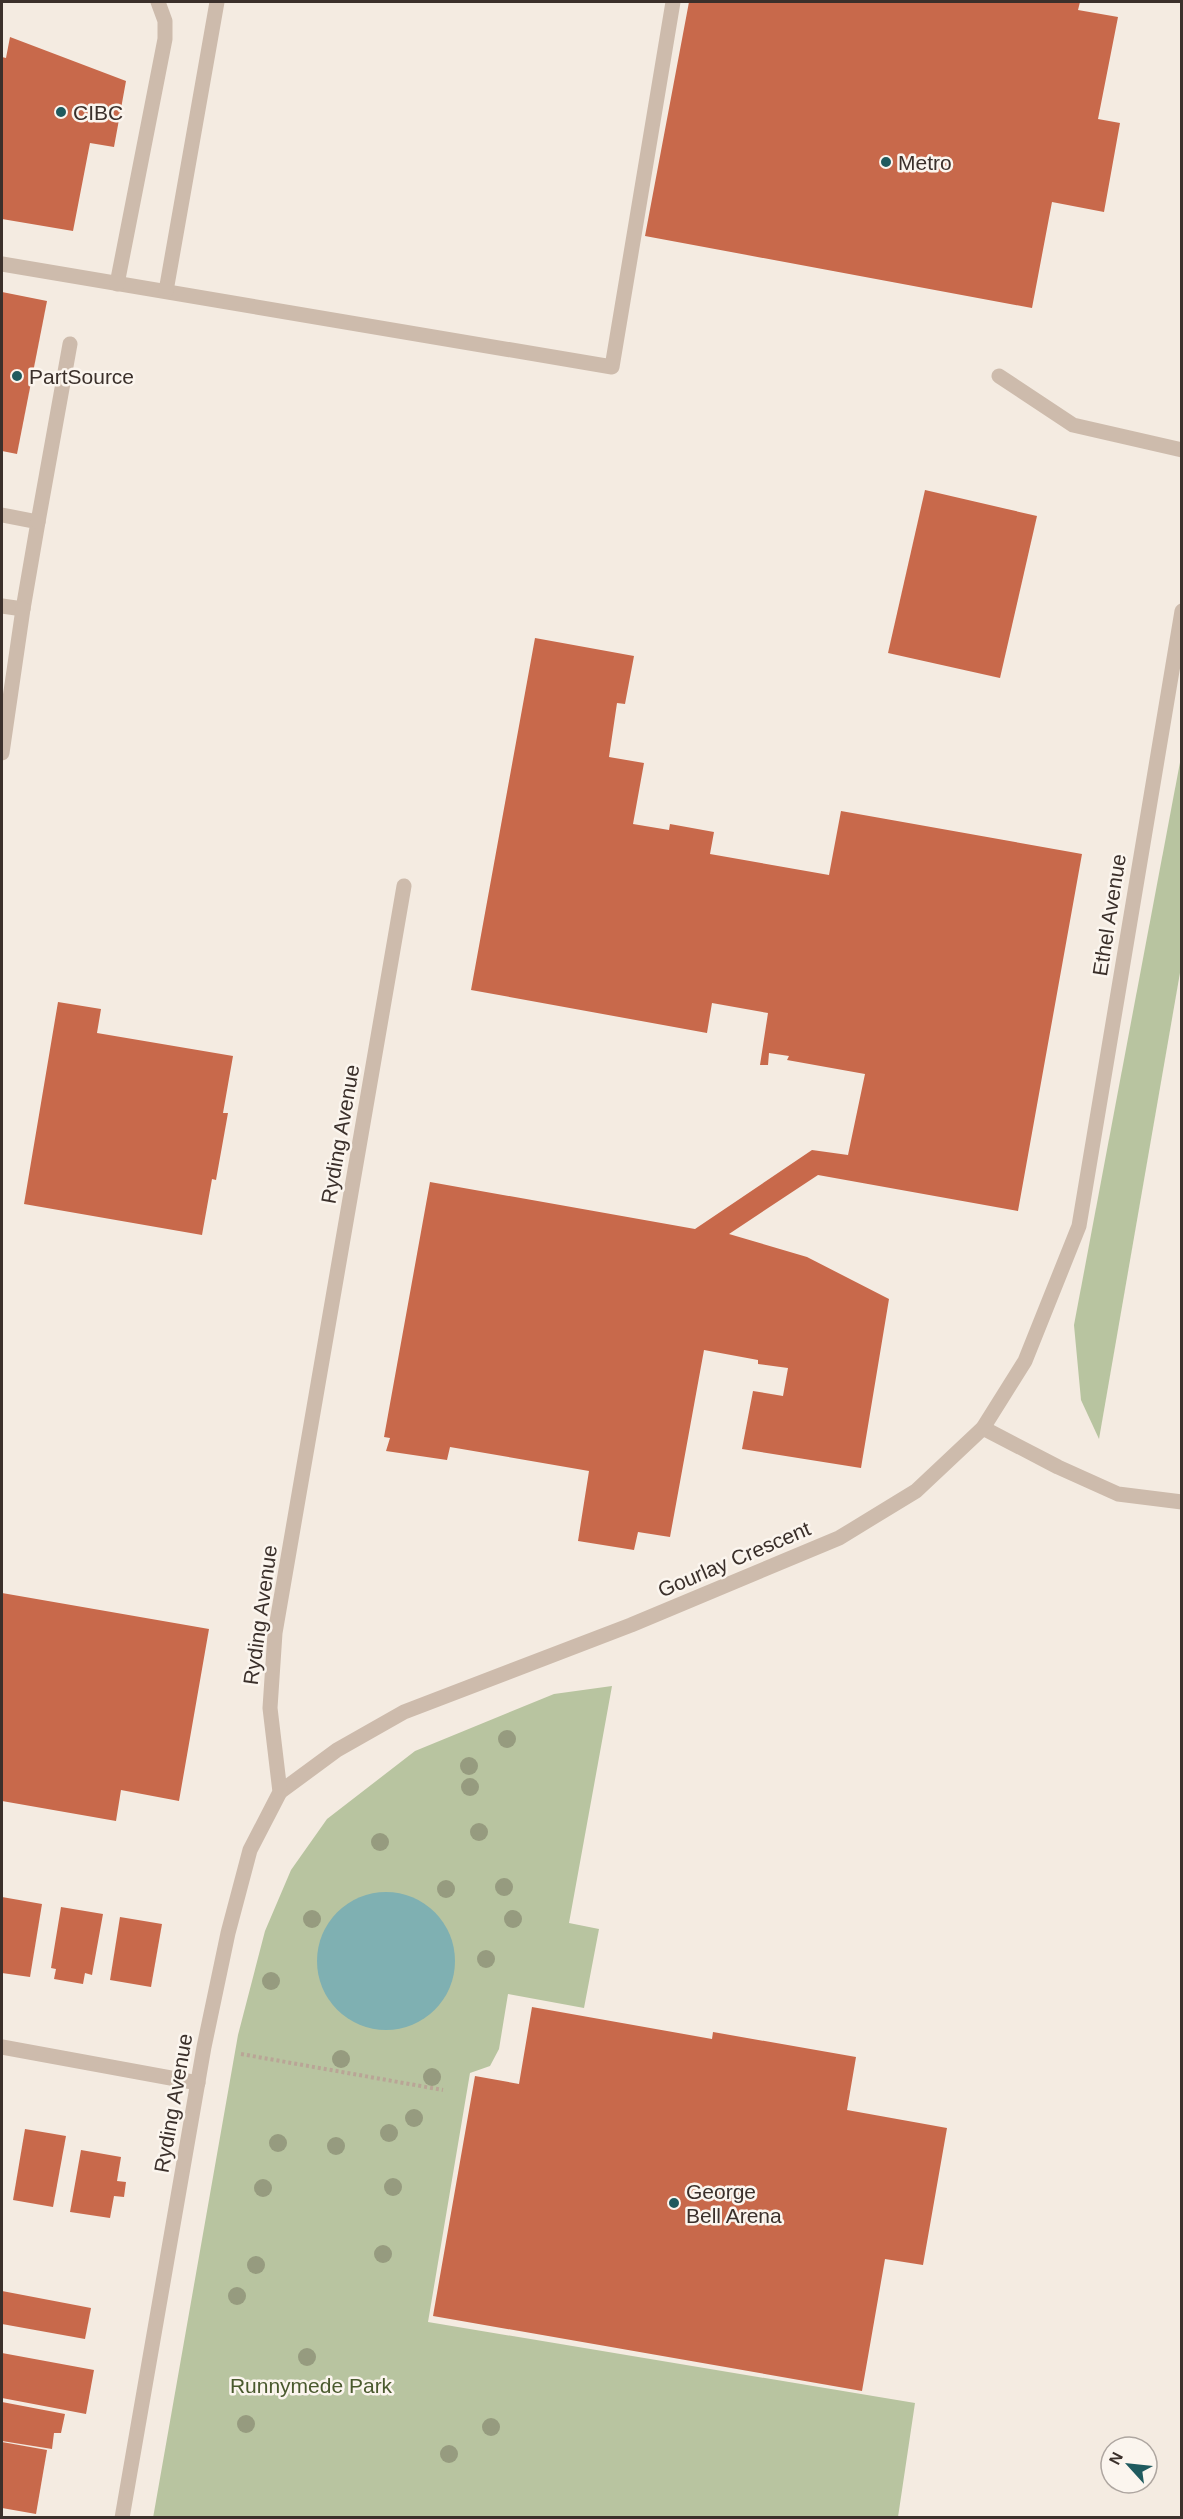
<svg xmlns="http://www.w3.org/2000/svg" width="1183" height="2519" font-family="Helvetica,sans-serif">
<rect width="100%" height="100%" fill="#f4ebe1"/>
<g fill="#b8c4a0">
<polygon points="1181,757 1181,967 1099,1439 1081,1400 1074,1325"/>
<polygon points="612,1686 569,1923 599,1929 584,2008 508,1994 499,2049 490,2066 470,2073 428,2322 915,2403 898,2517 153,2518 238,2035 265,1931 291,1870 327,1819 415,1751 554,1694"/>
</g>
<circle fill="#7fb0b2" cx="386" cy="1961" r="69"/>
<g fill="#c8694b">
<polygon points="689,2 1080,2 1078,10 1118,17 1098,119 1120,123 1104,212 1052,202 1032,308 645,236"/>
<polygon points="10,37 126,81 114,147 90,143 73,231 2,219 2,57 6,58"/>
<polygon points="2,292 47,301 17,454 2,451"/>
<polygon points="925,490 1037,516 1000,678 888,653"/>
<polygon points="535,638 634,656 625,704 617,703 609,757 644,763 633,824 669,830 670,824 714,832 710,854 829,875 841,811 1082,854 1018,1211 818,1175 729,1234 807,1257 889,1299 861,1468 742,1449 753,1391 783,1396 788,1368 758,1364 758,1360 704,1350 670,1537 638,1532 634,1550 578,1541 589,1471 450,1447 447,1460 386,1451 390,1438 384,1437 430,1182 695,1229 812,1150 848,1155 865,1074 787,1060 789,1056 769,1053 768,1065 760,1065 768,1013 712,1003 707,1033 471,990"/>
<polygon points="58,1002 101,1009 97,1033 233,1056 223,1113 228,1113 216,1180 212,1179 202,1235 24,1204"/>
<polygon points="2,1593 209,1629 179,1801 121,1790 116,1821 2,1801"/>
<polygon points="2,1897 42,1904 30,1977 2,1973"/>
<polygon points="61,1907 103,1914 92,1975 85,1973 83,1984 54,1979 56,1969 51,1968"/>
<polygon points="120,1917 162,1924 151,1987 110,1980"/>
<polygon points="532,2007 712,2039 713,2032 856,2057 847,2110 947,2128 923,2265 885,2259 862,2391 433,2316 475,2076 519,2084"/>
<polygon points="25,2129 66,2136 53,2207 13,2200"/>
<polygon points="81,2150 121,2157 117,2181 126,2182 124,2197 114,2196 110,2218 70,2212"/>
<polygon points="2,2291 91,2308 85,2339 2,2324"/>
<polygon points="2,2353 94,2370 86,2414 2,2398"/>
<polygon points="2,2402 65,2414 61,2433 54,2433 52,2449 2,2441"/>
<polygon points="2,2442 47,2450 36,2514 2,2508"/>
</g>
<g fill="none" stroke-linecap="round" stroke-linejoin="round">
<polyline stroke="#b9a596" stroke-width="4" stroke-dasharray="3 3" stroke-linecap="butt" points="241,2054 443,2090"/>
<g stroke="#cdbbac" stroke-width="15">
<polyline points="2,264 612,367 673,2"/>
<polyline points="117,284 165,39 165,21 158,2"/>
<polyline points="166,291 217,2"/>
<polyline points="999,376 1073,425 1182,450"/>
<polyline points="2,515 38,522 23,609 2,606"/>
<polyline points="38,522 70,344"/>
<polyline points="2,753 23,609"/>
<polyline points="983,1428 1058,1467 1118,1494 1182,1502"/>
</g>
<g stroke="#cdbbac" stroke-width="15">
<polyline points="280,1792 337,1750 404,1712 631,1625 839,1538 916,1491 983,1428 1025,1361 1079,1226 1182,611"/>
<polyline points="2,2047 198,2083"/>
<polyline points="122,2518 204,2047 228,1933 250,1850 280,1792 270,1708 275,1633 404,886"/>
</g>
</g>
<g fill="#969b7f">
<circle cx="507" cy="1739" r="9"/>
<circle cx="469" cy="1766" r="9"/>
<circle cx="470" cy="1787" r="9"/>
<circle cx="479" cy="1832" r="9"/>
<circle cx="380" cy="1842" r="9"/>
<circle cx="504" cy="1887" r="9"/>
<circle cx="446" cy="1889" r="9"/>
<circle cx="312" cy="1919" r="9"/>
<circle cx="513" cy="1919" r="9"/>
<circle cx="486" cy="1959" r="9"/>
<circle cx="271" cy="1981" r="9"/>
<circle cx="341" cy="2059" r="9"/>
<circle cx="432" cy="2077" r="9"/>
<circle cx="414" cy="2118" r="9"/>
<circle cx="389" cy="2133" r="9"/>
<circle cx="278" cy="2143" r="9"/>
<circle cx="336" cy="2146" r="9"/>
<circle cx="393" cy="2187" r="9"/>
<circle cx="263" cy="2188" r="9"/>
<circle cx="383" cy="2254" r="9"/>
<circle cx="256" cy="2265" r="9"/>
<circle cx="237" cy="2296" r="9"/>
<circle cx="307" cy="2357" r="9"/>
<circle cx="246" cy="2424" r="9"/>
<circle cx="491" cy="2427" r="9"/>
<circle cx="449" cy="2454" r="9"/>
</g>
<g fill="#1f5a5e" stroke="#fbf5ee" stroke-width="2">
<circle cx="61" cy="112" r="6"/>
<circle cx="886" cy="162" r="6"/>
<circle cx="17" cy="376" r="6"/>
<circle cx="674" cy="2203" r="6"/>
</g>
<g text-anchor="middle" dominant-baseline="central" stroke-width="5" stroke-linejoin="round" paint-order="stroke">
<g font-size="21" fill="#3b302b" stroke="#fbf5ee" text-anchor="start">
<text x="73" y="112">CIBC</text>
<text x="898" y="162">Metro</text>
<text x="29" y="376">PartSource</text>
<text x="686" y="2191">George<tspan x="686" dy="24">Bell Arena</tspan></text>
</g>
<g font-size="21" fill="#3b302b" stroke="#fbf5ee">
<text transform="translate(1109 915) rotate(-81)">Ethel Avenue</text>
<text transform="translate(340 1134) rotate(-80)">Ryding Avenue</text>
<text transform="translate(734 1559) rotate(-23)">Gourlay Crescent</text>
<text transform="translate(260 1615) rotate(-82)">Ryding Avenue</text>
<text transform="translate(173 2103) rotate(-80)">Ryding Avenue</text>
</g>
<g font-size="21" fill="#4a5a2e" stroke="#fbf5ee">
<text x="311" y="2385">Runnymede Park</text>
</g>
</g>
<rect width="1183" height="2519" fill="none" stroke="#3b302b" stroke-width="6"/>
<g transform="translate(1129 2465) rotate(297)"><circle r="28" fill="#fbf5ee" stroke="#aea6a0" stroke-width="1.5"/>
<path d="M0-4.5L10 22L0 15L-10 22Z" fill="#1f5a5e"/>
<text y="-9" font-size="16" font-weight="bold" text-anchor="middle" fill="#3b302b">N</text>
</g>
</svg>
